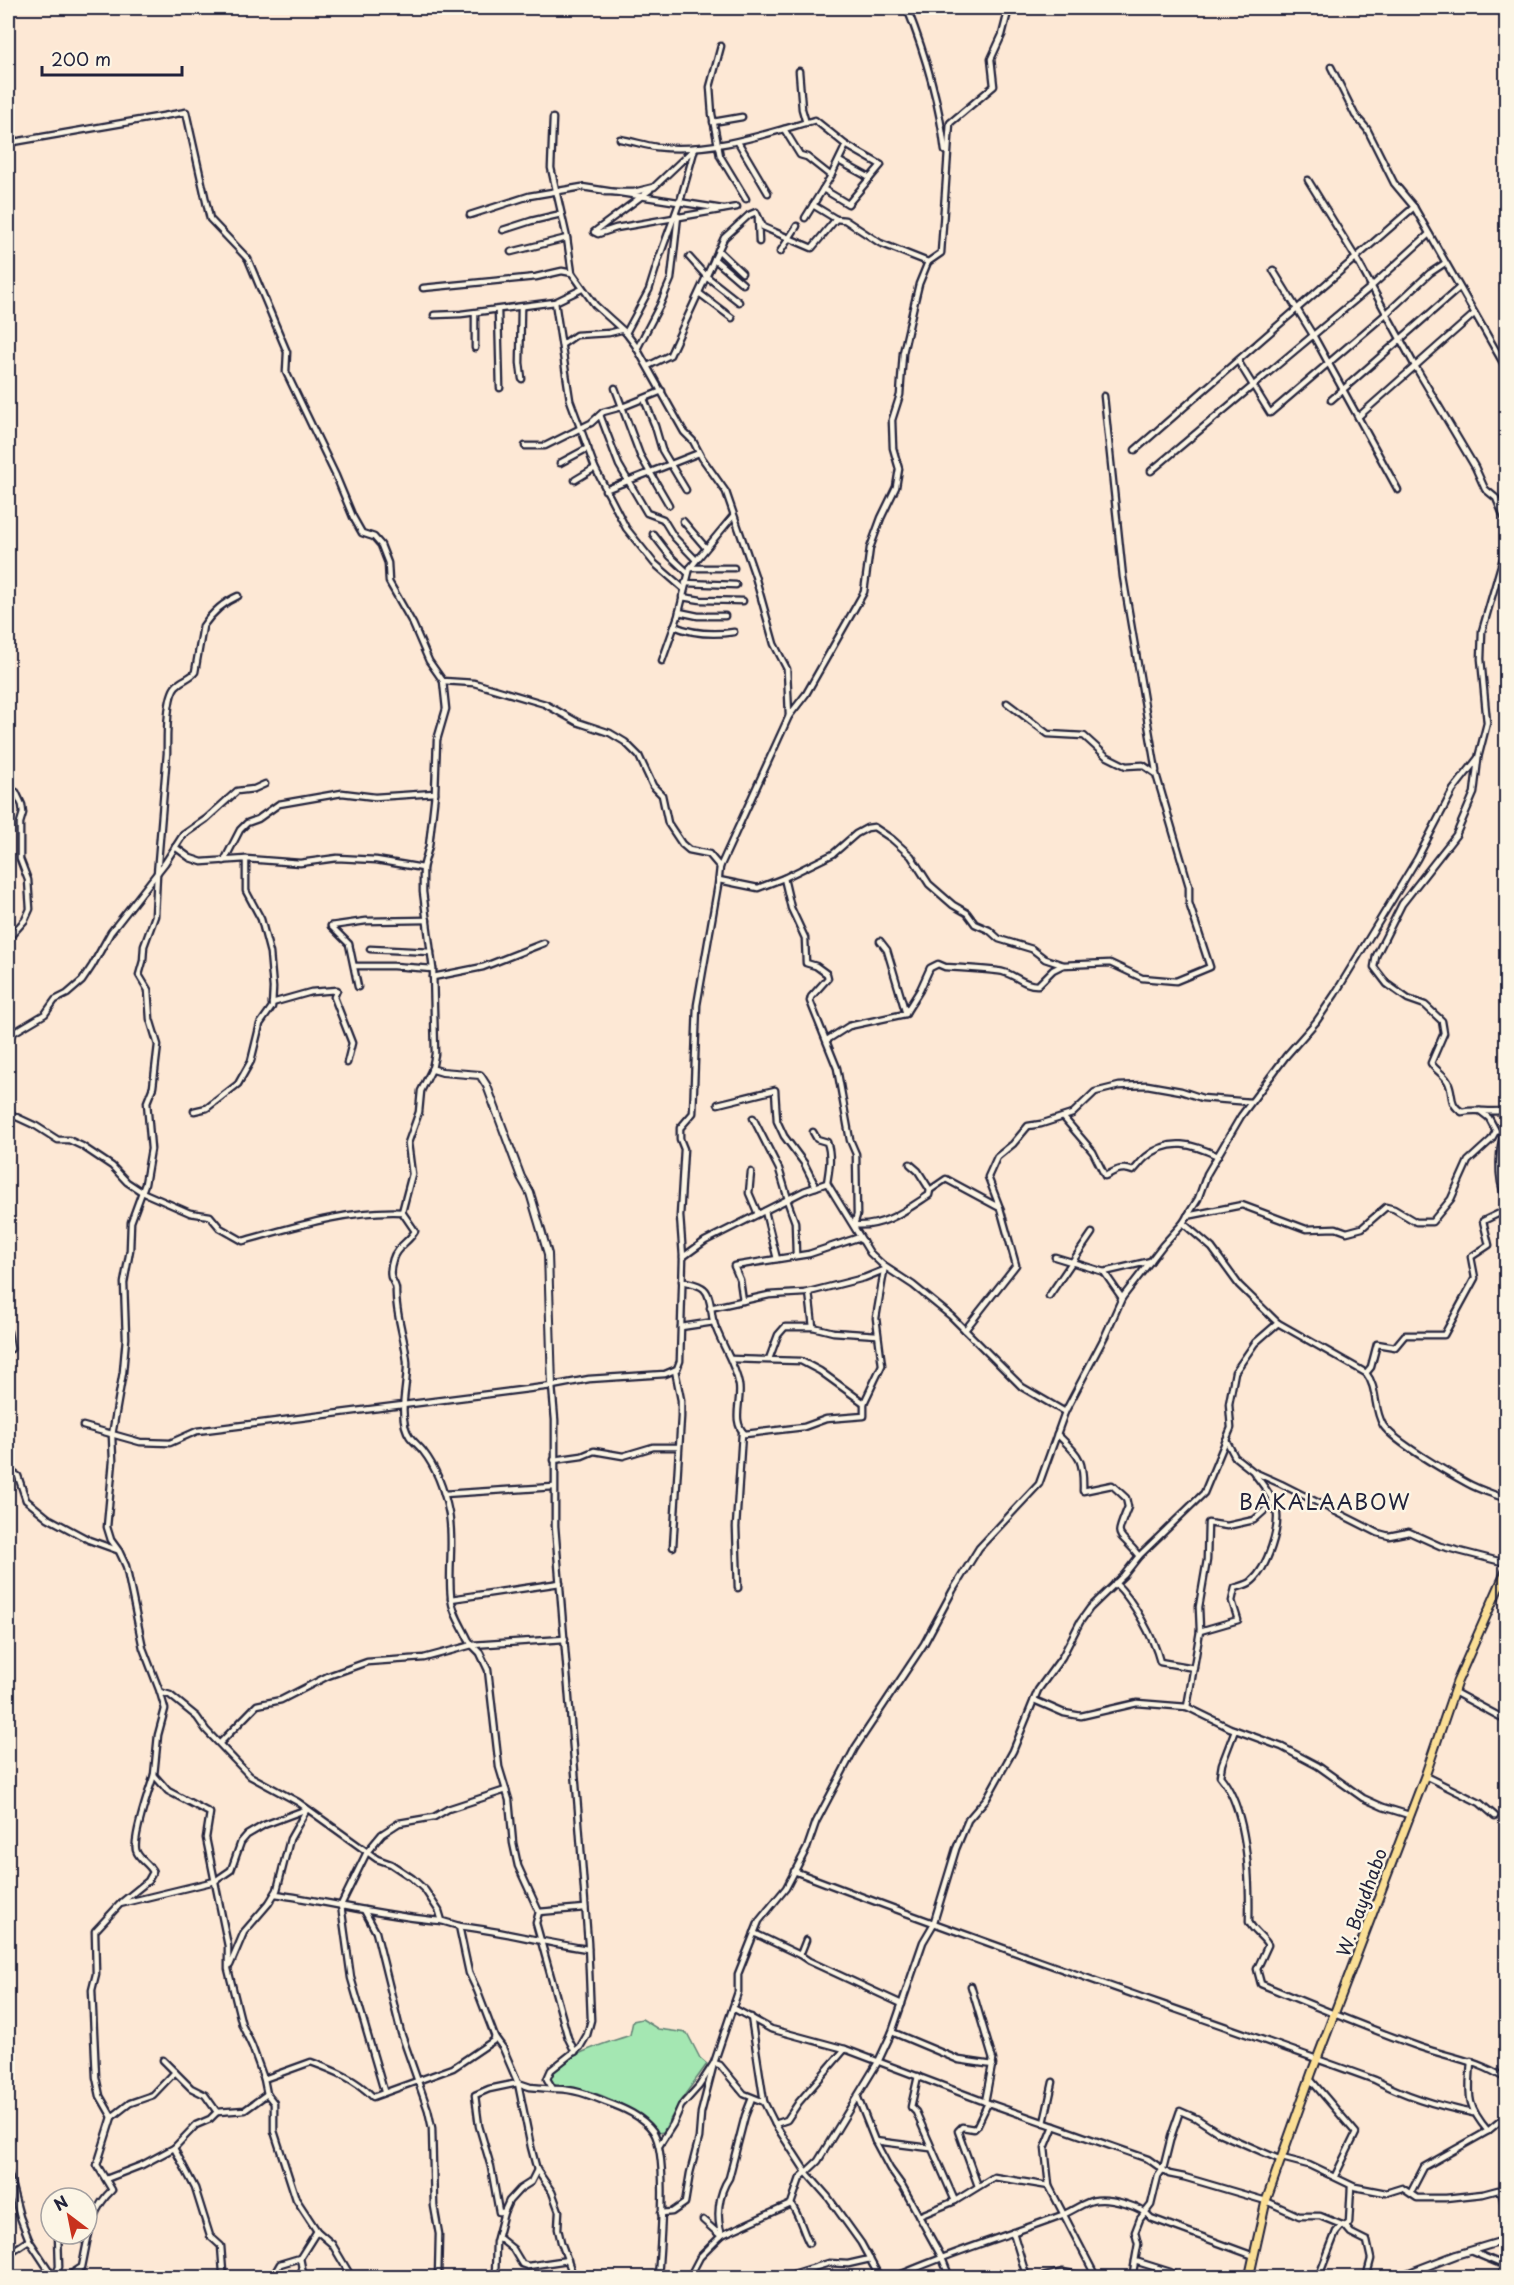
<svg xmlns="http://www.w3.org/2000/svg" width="1514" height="2285" font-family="'Playpen Sans',sans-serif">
<rect width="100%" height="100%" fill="#fde8d5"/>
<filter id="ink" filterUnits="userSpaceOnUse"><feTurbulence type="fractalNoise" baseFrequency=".0167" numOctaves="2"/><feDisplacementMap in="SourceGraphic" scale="12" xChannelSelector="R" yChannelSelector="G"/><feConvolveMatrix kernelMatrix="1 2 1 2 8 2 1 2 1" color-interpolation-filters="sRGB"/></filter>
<g filter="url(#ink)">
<path fill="#a4e7b2" stroke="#638476" stroke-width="1.5" d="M642 2019 658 2029 687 2033 700 2058 707 2064 681 2100 663 2132 658 2133C640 2114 609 2095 583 2090 572 2088 560 2090 551 2083 547 2058 612 2042 630 2035L633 2021Z"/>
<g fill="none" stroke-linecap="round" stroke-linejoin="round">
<defs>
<g id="street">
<path d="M907 8C926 56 939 100 945 151"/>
<polyline points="721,46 710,87 712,114 720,156 746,199"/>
<polyline points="1331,67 1355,115 1367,129 1394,183 1414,207 1506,368"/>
<polyline points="799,71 802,109 806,123"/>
<polyline points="553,118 551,168 567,238 572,273 595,305 626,333 635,345 684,432 693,441 702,458 726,492 755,576 774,644 787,669 789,716 720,867"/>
<polyline points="713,122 742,117"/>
<polyline points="784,129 800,155 807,157 831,176"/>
<path d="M620 139C632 141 644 145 656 147 711 153 763 135 815 120L846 145 881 165 848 204 823 189"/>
<polyline points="738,142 768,193"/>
<path d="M8 143 186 112 210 219 248 259 287 352 286 372 336 476 353 517 362 533 374 537 381 545 388 563 389 582 413 624 429 661 443 681 474 683 545 704 577 722 610 733 625 742 639 756 653 786 662 795 668 823 682 844 689 850 709 854 720 867 718 885 697 1005 693 1113 680 1128V1139L684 1149 680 1216 683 1257 680 1361 677 1369 665 1374 589 1379 552 1386 555 1420V1526L578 1809 588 1943 591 2020 587 2035 580 2047 551 2070 547 2079 553 2089C572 2088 589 2095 606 2102 623 2108 642 2116 653 2131 669 2155 660 2246 658 2278"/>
<polyline points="839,161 870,178"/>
<polyline points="1308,180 1356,258 1415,366 1475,467 1485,489 1496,498 1506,522"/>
<polyline points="650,190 594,232 598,234 616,228 737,207"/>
<polyline points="605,192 634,192 654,187 695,148 681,198 659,258 649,290 626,333"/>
<polyline points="813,205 836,219 845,220 880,243 928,262"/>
<polyline points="470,215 529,196 582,187 723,209"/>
<polyline points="758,218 759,242"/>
<polyline points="805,218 831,176 846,145"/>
<polyline points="503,230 531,221 561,214"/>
<polyline points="718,250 742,273"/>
<polyline points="511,252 567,238"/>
<polyline points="780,252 797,226"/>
<polyline points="689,257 706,276 739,302"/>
<polyline points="714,259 743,284"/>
<polyline points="1273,270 1313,335 1398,490"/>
<polyline points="423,288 536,277 562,271 572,273"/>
<polyline points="699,293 732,318"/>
<polyline points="555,302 570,400 595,468 626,528 654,563 684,589"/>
<polyline points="521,308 520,363 522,379"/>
<polyline points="498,310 500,388"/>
<polyline points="475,313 475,348"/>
<polyline points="434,315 461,314 555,302 582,289"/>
<polyline points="563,344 576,335 609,333 621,330"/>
<polyline points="637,349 660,305 671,279 678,216"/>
<polyline points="1238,361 1270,413 1387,313 1430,273 1445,263"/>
<polyline points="648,366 670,355 724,238 749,215 756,212 763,227 812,248 836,219"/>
<polyline points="615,388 640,455 669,505"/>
<polyline points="1104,396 1123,577 1156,771"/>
<polyline points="644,399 655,426 662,450 686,490"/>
<polyline points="1331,400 1459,288"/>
<polyline points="600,415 619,465 647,513 663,519 674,537 696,560"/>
<polyline points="1358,417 1474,314"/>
<polyline points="525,446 545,446 591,423 603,412 625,406 662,391"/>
<polyline points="1135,450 1414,207"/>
<polyline points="560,463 588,448"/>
<polyline points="1151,471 1372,286 1429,234"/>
<polyline points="575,480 595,468"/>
<polyline points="605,490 699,453"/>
<polyline points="683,521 706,548"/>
<polyline points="653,534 670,556 688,573"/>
<polyline points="690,568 734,568"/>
<polyline points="685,583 736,585"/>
<path d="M238 596C224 602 212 613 203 626L195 672C190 679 182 679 176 686 166 697 167 737 167 753L157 874 155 916 144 946 143 961 139 975 148 990 150 1019 158 1045 153 1087 147 1102 151 1149 145 1184 131 1222 130 1250 124 1283 126 1338 123 1372 112 1435 113 1461 107 1527 111 1540 119 1551 126 1566 143 1648 160 1692 170 1695 197 1717 206 1730 250 1776 298 1802 377 1859 391 1864 412 1878 425 1890 439 1911 442 1921 459 1926 469 1973 477 1990 495 2037 503 2048 518 2083 531 2147 537 2170 552 2192 559 2211 558 2229 561 2242 574 2278"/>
<polyline points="682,597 701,600 743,601"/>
<polyline points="679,612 698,616 725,616"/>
<path d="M674 626C693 634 714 635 734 632"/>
<polyline points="662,661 678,616 690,568 733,516"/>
<path d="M443 681 446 709 437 740 435 793 429 846 423 868V892L433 969 435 1054 432 1069 421 1091 419 1112 408 1143 412 1174 402 1212 415 1231C409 1242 396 1247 393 1259 391 1265 390 1272 391 1277 393 1282 396 1285 396 1290 395 1314 405 1337 407 1362 408 1382 400 1405 405 1426 409 1440 415 1441 423 1451 437 1469 445 1493 449 1514 454 1542 448 1569 451 1597 452 1612 462 1626 468 1639L472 1645 565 1639"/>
<polyline points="789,716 806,694 864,592 870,548 881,518 896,487 899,469 893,448 892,420 900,395 903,353 913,309 919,284 928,262 941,253 950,123 994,86 991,59 1002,35 1009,8"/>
<path d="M1478 759 1474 793 1456 835 1402 904 1376 956 1374 967 1387 984 1408 999 1425 1005 1442 1021 1444 1033 1431 1063C1436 1071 1444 1074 1448 1082 1454 1094 1448 1104 1462 1112 1477 1108 1491 1114 1506 1110"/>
<polyline points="175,847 190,858 202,862 246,859 300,863 337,858 376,860 423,868"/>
<polyline points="224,861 240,830 247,823 258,819 279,804 342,793 375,797 435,793"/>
<polyline points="784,878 833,854 856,834 867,828 874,827 892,839 911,856 929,884 953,905 967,913 975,924 989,930 999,939 1032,949 1045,959 1063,965"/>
<path d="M719 880 758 888 784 878 791 908 805 938 806 963 816 966 827 974 828 978 811 997 810 1001 837 1068 850 1140 856 1154 857 1215 854 1225C883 1228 906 1210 929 1195L930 1190 918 1171 910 1164"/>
<polyline points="331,926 366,921 427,920"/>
<polyline points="331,926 349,944 358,987"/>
<polyline points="8,939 25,920 30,909 28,880 20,859 20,823 23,813 22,805 16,792"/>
<polyline points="880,941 887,950 906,1014"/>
<polyline points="370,949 431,952"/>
<polyline points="355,966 393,966 433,969"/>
<polyline points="433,977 483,967 544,943"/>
<polyline points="272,1003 311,992 337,990 334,997 352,1043 347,1063"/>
<polyline points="8,1036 45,1014 55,1000 67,994 82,981 92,966 111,932 165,863 183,835 206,819 237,791 254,789 265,784"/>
<path d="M827 1040 849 1026 905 1014 920 990 930 968 938 964 945 967C963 968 981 969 998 971 1013 972 1023 986 1038 985L1053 970 1063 965 1110 963 1142 978 1176 981 1210 967 1189 903V886L1156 774 1143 765 1126 766 1106 756 1084 736 1048 734 1007 703"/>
<polyline points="718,1104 775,1090 777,1121 784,1136 804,1163 816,1187"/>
<polyline points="194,1111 207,1108 238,1084 251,1061 260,1024 272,1007 273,988 270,953 261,919 246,891 246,859"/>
<path d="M8 1113 36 1126 58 1140H69L82 1146 112 1166 127 1182 142 1192 190 1213 210 1216 220 1228 243 1241C297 1226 346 1210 402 1212"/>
<polyline points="753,1118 779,1169 788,1199"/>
<path d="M1064 1118 1093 1152 1105 1176C1115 1171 1121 1166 1133 1171 1138 1166 1141 1161 1146 1157 1170 1137 1193 1144 1218 1156"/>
<path d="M1506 1126C1499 1145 1496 1180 1506 1197"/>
<path d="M813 1132 817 1139 827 1142C832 1156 829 1170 827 1183"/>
<polyline points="751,1172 749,1193 758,1214"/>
<polyline points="930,1190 946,1179 1000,1208 1016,1265 965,1330"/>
<polyline points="787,1200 795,1222 796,1255"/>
<polyline points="1000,1208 988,1177 997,1157 1013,1144 1028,1126 1041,1124 1072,1114 1095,1092 1119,1086 1147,1085 1181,1091 1202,1098 1251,1102"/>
<polyline points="765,1211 777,1259"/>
<polyline points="1187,1216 1242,1205 1306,1229 1336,1228 1347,1232 1362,1228 1386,1207 1394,1209 1416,1222 1432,1222 1451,1199 1468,1161 1491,1140 1496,1131 1489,1118 1480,1111"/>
<polyline points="683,1257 705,1241 804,1191 827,1183 870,1253 884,1266 913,1285 951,1316 1022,1387 1065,1412"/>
<polyline points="1055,1257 1104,1272 1122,1298"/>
<polyline points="1104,1272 1151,1261"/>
<path d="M682 1281C689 1283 699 1284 704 1289 711 1295 711 1312 713 1320 720 1343 735 1362 739 1385 742 1400 731 1422 745 1434L804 1427 826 1419 864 1416V1403L882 1365 876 1318 884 1271"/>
<polyline points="1049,1296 1092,1233"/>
<polyline points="743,1301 740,1280 734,1266 809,1254 857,1238 863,1241"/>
<polyline points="710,1308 769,1295 805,1293 864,1278 884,1270"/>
<path d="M1278 1323 1366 1373C1378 1388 1373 1408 1383 1425 1393 1441 1449 1473 1467 1483 1479 1490 1494 1494 1506 1499"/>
<polyline points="681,1327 714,1322"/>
<polyline points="813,1327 833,1332 877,1335"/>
<polyline points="8,1332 11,1349"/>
<polyline points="731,1359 801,1361 820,1371 864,1403"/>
<polyline points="769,1359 778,1335 785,1327 813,1327 809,1292"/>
<polyline points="1366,1373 1371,1367 1377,1344 1395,1347 1405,1335 1444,1335 1475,1278 1471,1257 1489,1245 1483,1221 1506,1210"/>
<polyline points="83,1426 140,1442 170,1443 197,1431 552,1386"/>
<path d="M1057 1434C1079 1456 1084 1458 1083 1491L1112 1485 1126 1498 1128 1507C1114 1542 1117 1528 1139 1556"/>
<polyline points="1226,1440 1235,1457 1254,1472 1281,1484 1378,1533 1389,1536 1409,1532 1440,1546 1506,1563"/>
<polyline points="554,1460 582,1456 594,1451 623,1456 653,1447 678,1447"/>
<polyline points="8,1470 18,1476 26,1500 48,1518 89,1540 117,1550"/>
<polyline points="444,1494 554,1487"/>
<polyline points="673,1547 681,1417 681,1400 675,1370"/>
<path d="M1115 1583C1133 1600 1154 1638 1160 1662L1194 1668"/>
<polyline points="738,1588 736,1527 742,1433"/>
<polyline points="451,1599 560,1583"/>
<path d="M1200 1631 1238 1620 1232 1601 1235 1588C1240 1586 1248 1585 1252 1581 1267 1568 1281 1527 1276 1508 1272 1495 1262 1484 1254 1473"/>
<polyline points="160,1692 165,1709 158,1735 154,1775 168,1791 210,1813 206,1838 228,1946 228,1969 242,2025 252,2046 264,2079"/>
<polyline points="1454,1692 1506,1720"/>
<polyline points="1034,1700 1064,1713 1081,1716 1137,1703 1187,1707 1230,1728 1282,1747 1318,1766 1363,1798 1383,1807 1409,1815"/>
<polyline points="1187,1707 1200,1631 1199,1607 1207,1560 1208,1523 1227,1526 1254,1520 1273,1503"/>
<path d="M1235 1730 1222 1764 1220 1776C1248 1810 1250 1880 1249 1922 1254 1932 1263 1936 1268 1945L1257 1969 1261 1984C1314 2006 1367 2028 1420 2047 1452 2058 1477 2060 1506 2079"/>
<polyline points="220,1743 257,1705 281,1700 328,1676 367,1662 424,1658 472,1645 480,1653 488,1670 499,1767 509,1800 513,1843 518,1866 539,1912 585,1908"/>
<polyline points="1425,1776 1480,1803 1495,1816"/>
<path d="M794 1871C986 1945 1182 2010 1375 2080 1407 2097 1438 2106 1473 2113"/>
<path d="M275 1894C331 1902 386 1917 442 1921"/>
<path d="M122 1902 148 1881 153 1872C149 1863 139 1860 136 1850 133 1836 149 1790 154 1775"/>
<polyline points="364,1910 376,1932 401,2033 428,2110 432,2128 434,2206 439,2234 438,2278"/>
<polyline points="539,1912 536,1923 568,2038 575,2052"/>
<path d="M459 1926C503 1931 544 1943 588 1949"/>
<polyline points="754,1933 800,1955"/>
<polyline points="806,1940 800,1955 809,1961 902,2004"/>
<polyline points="230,1965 244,1932 269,1903 277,1890 290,1839 307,1809"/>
<polyline points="971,1986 993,2060 985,2102"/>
<polyline points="733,2008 771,2029 845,2049"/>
<polyline points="751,2017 764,2102"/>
<polyline points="892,2032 959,2060 993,2065"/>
<polyline points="163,2060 191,2088 205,2095 217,2112 210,2119 196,2125 174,2148"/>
<path d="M1471 2061C1469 2095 1465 2104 1488 2131"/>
<polyline points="918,2076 911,2107 916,2112 955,2201"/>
<polyline points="1310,2079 1356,2133 1335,2176"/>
<polyline points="384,2091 351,1978 341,1905 367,1852 382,1834 399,1823 434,1817 448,1809 506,1790"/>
<path d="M267 2094 264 2079 311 2062C333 2070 356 2079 373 2097L453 2068 493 2041 495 2037"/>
<polyline points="858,2098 875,2141 890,2169 903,2187 942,2258 950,2278"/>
<polyline points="217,2112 245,2110 267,2094 274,2103 274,2131 296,2199 317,2231 332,2244 352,2278"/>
<polyline points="112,2117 100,2096 96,2077 92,1990 96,1974 95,1931 120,1904 215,1881 231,1870 241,1842 247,1835 264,1825 307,1809"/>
<polyline points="1044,2123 1053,2082"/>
<polyline points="775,2124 787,2120 799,2102 845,2049 988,2103 1148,2159 1169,2174 1184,2177 1266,2201 1299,2216 1320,2216 1342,2225"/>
<polyline points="875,2141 930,2148"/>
<polyline points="659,2146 673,2124 681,2106 699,2086 714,2063 738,1992 738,1974 759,1921 786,1888 807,1848 816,1822 855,1748 924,1644 953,1590 979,1548 1039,1484 1065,1412 1105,1336 1122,1298 1163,1245 1183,1223 1198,1199 1207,1174 1241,1116 1286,1056 1316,1022 1335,994 1417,859 1453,790 1478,758 1487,723 1481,659 1482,631 1506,548"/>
<polyline points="1282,2158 1309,2165 1355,2187 1386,2193 1402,2188 1417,2198 1446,2198 1483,2194 1498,2190 1502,2193 1506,2192"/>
<polyline points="8,2172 20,2217 29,2240 54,2278"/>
<polyline points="106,2179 142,2165 174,2148 195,2188 210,2236 221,2246 223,2272 226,2278"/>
<polyline points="978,2186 958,2131 962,2127 974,2129 977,2126 988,2103"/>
<polyline points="1049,2186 1045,2148 1054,2126"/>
<polyline points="1411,2192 1424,2167 1488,2131 1506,2116"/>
<polyline points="1502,2193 1506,2219"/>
<path d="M791 2204C800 2216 802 2230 809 2243"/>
<polyline points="504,2212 499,2212 491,2167 479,2126 475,2095 489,2089 518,2083 530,2087 552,2089"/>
<polyline points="661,2213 672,2212 685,2203 690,2173 699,2138 701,2113 714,2063 720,2065 744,2094 764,2102 775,2124 806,2172 828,2197 861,2243 880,2278"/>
<polyline points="919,2216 955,2201 994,2177 1049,2186 1095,2275"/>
<polyline points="703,2220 721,2236"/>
<polyline points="1345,2226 1351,2233 1367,2241 1371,2259 1366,2278"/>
<polyline points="1013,2232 1027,2278"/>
<path d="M722 2235C716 2218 718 2194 729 2178L745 2116 752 2098"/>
<polyline points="498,2237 513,2249 522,2264 528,2266 568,2260"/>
<polyline points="1470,2251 1506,2266"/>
<polyline points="8,2254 29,2240"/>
<polyline points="300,2258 304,2278"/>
<polyline points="1135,2261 1170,2272 1178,2278"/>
<polyline points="54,2278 59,2267 58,2234"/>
<path d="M65 2278 82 2267C88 2239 90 2210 112 2190L97 2165 112 2117 130 2103 153 2095 175 2072"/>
<polyline points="272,2278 280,2264 300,2258 317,2231"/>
<polyline points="495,2278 496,2242 504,2212 509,2201 520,2189 531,2182 537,2170"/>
<polyline points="689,2278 700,2257 722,2235 791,2204 800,2178 818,2161 878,2062 892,2032 923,1942 933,1925 956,1849 968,1820 987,1798 1013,1751 1038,1690 1062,1657 1080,1622 1090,1608 1124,1575 1139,1556 1204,1493 1231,1428 1229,1404 1235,1372 1255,1343 1278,1323 1239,1285 1212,1248 1183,1223"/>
<polyline points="770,2278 790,2275 829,2263 848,2264 870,2259"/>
<path d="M893 2278C948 2253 1006 2236 1062 2215 1073 2211 1085 2201 1096 2200 1111 2198 1141 2206 1151 2218L1254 2256"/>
<polyline points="1038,2278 1063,2272 1082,2276 1099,2275 1125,2278"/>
<polyline points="1132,2278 1138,2244 1135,2232 1140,2219 1151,2205 1158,2176 1163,2169 1171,2137 1180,2111 1196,2118 1219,2133 1281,2160"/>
<polyline points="1318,2278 1336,2232 1342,2225 1345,2226 1349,2223 1351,2186"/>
<polyline points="1499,2278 1506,2266"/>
</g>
<g id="secondary">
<polyline points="432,1069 442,1072 480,1075 487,1086 521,1177 530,1193 548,1254 552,1386"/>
<polyline points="1396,2278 1456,2255 1506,2240"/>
</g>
<polyline id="primary" points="1249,2278 1266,2201 1312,2072 1425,1776 1457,1682 1506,1571"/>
</defs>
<use href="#street" stroke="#22223b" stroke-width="9"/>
<use href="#secondary" stroke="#22223b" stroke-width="10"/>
<use href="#primary" stroke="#22223b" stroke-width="11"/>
<use href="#street" stroke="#fcf5e5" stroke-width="4.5"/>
<use href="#secondary" stroke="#fcf5e5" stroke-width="6"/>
<use href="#primary" stroke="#fbdf96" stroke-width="7"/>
</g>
</g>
<g text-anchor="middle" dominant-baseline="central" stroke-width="5" stroke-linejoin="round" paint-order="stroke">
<g font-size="18" fill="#22223b" stroke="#fcf5e5">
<text transform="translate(1361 1902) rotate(-70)">W. Baydhabo</text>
</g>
<g font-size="21" letter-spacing="1.5" fill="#22223b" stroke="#fcf5e5">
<text x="1325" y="1501">BAKALAABOW</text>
</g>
</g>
<rect width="1514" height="2285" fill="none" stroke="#fcf5e5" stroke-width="30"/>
<rect x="15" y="15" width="1484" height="2255" fill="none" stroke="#22223b" stroke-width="2" filter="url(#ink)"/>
<g transform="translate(69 2216) rotate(328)"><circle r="28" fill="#fcf5e5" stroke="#a5a1a1" stroke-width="1.5"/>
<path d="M0-4.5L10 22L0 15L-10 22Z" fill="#c8321e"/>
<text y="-9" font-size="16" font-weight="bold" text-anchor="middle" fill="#22223b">N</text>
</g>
<path d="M42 66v9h140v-9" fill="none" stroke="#22223b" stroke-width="3"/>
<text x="51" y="66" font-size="18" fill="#22223b" stroke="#fcf5e5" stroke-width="4.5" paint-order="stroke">200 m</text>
</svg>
